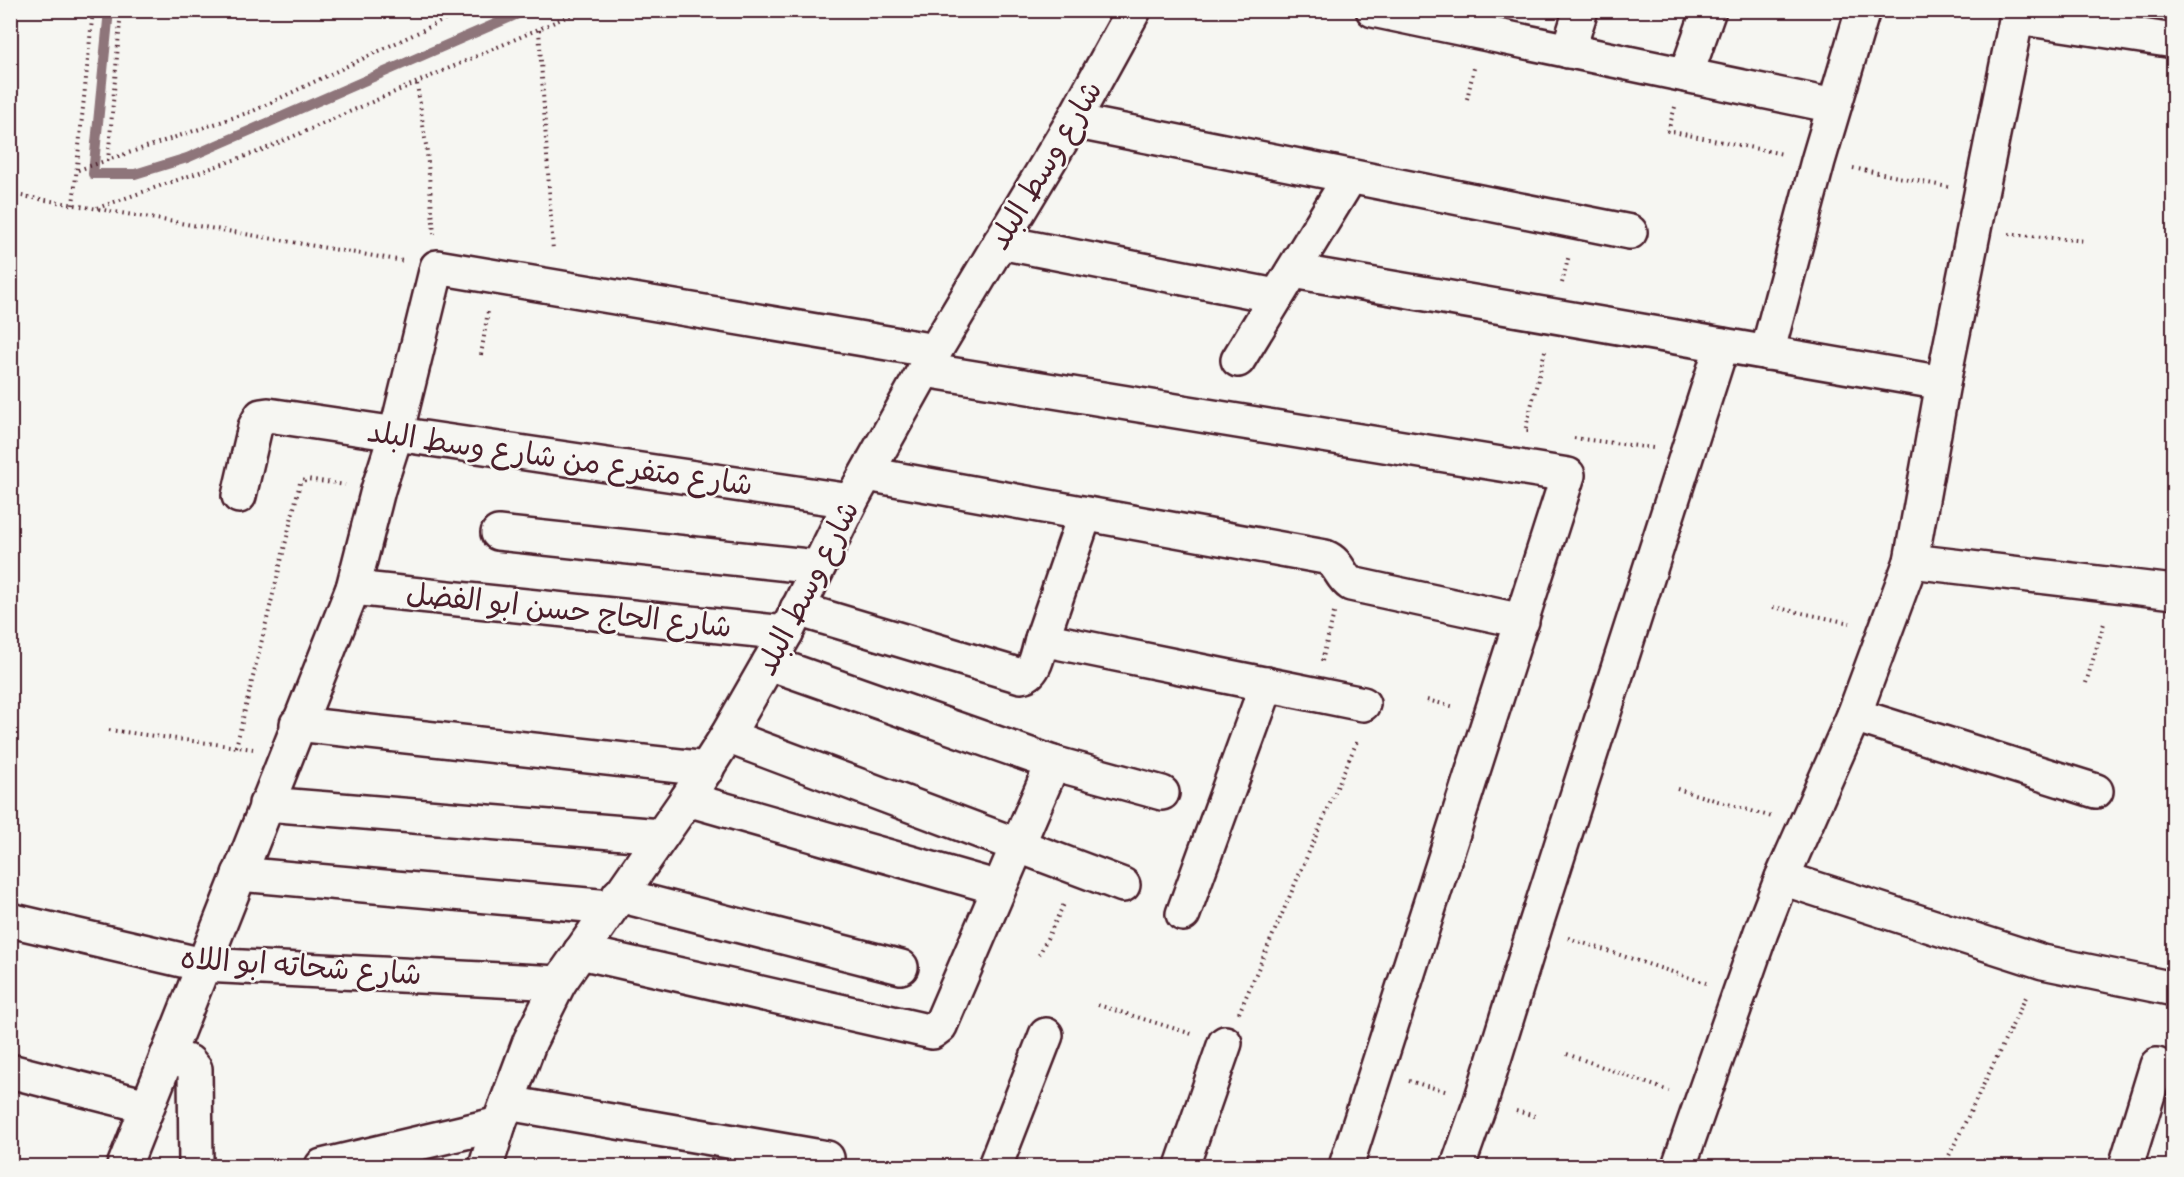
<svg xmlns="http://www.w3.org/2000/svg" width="2184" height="1177" font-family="Caveat,'Playpen Sans Arabic',sans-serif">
<rect width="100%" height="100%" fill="#f6f6f2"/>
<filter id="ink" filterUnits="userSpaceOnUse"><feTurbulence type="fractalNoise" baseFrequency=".0167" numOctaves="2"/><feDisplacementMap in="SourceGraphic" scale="12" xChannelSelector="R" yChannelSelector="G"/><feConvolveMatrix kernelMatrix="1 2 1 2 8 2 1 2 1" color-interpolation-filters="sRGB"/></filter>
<g filter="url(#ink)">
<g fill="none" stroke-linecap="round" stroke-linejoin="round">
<polyline stroke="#8e747a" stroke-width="10" points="109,10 93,174 135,174 187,158 527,10"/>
<defs>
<g id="minor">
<polyline points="1373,10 1834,106"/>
<polyline points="2017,17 2174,41"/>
<polyline points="1568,51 1581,10"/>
<polyline points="1686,75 1709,10"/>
<polyline points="1073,121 1630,232"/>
<polyline points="1000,242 1276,296"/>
<polyline points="1293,271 1943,383"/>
<polyline points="1767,353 1818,161 1863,10"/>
<polyline points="1238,360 1350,177"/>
<polyline points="925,370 1568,475 1346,1166"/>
<path d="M867 474 1325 557C1340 563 1339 576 1351 584L1522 621"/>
<polyline points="239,496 255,427 261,416 268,415 851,501"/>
<polyline points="498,533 817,567"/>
<polyline points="1911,561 2174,592"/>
<polyline points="353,588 786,633"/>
<path d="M797 609 1021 676C1036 674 1038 652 1042 639L1363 704"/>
<polyline points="1042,639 1085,514"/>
<polyline points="769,663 1053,763 1162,793"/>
<polyline points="1854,715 2096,791"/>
<polyline points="297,724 707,769"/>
<polyline points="727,736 1123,885"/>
<polyline points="687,799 999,888"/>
<polyline points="266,804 661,836"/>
<polyline points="239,874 610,907"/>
<polyline points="1782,878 2043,962 2174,989"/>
<polyline points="619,895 901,967"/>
<polyline points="1183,914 1267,684"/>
<polyline points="10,920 203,965 559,983"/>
<polyline points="580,952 932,1032 940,1026 1053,763"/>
<polyline points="167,1056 189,1062 195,1069 196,1166"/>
<polyline points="10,1071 147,1106"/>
<polyline points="507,1103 827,1158"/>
<polyline points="124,1166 353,588 378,490 396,434 437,267 935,351"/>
<polyline points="322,1166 499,1124"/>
<polyline points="486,1166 499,1124 530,1041 559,983 687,799 727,736 786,633 851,501 935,351 1073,121 1134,10"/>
<polyline points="995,1166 1046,1035"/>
<polyline points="1182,1166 1225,1043"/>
<polyline points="1458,1166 1481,1101 1535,927 1722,345"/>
<polyline points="1679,1166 1761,932 1782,878 1854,715 1911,561 1943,383 2018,10"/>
<polyline points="2126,1166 2157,1065"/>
</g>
</defs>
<use href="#minor" stroke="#4a1f2b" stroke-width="38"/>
<g stroke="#4a1f2b" stroke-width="4" stroke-dasharray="1.5 4.5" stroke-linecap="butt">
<polyline points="539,30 553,251"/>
<polyline points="417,84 427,152 434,234"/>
<polyline points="1467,99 1474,68"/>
<polyline points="1675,107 1668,131 1783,154"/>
<polyline points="108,161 121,10"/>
<polyline points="1853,168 1948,187"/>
<polyline points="78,170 253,111 465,10"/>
<polyline points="10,194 403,261"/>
<polyline points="73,205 93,10"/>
<polyline points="97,208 260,151 582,10"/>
<polyline points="2009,234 2086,241"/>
<polyline points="1562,283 1569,255"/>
<polyline points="481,355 488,311"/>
<polyline points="1528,431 1525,431 1545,351"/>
<polyline points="1574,438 1653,448"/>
<polyline points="1773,607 1850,623"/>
<polyline points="1322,661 1334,613"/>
<polyline points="2086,683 2105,620"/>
<polyline points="1427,700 1455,707"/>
<polyline points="109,730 253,749"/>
<polyline points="236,747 300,483 307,479 345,485"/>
<polyline points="1677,789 1772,817"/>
<polyline points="1568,938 1706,983"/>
<polyline points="1039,955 1065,902"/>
<polyline points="1098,1005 1192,1034"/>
<polyline points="1239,1013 1358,739"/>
<polyline points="1567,1054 1669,1091"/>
<polyline points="1409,1081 1448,1092"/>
<polyline points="1516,1111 1535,1116"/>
<polyline points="1944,1166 2027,995"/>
</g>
<use href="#minor" stroke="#f6f6f2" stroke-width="33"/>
</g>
</g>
<g text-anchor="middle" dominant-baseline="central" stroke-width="5" stroke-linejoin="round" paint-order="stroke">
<g font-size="30" fill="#4a1f2b" stroke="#f6f6f2">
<text transform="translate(1045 165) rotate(-59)">شارع وسط البلد</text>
<text transform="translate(560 458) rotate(8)">شارع متفرع من شارع وسط البلد</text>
<text transform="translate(807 588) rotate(-63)">شارع وسط البلد</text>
<text transform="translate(569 610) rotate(6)">شارع الحاج حسن ابو الفضل</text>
<text transform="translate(301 966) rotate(4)">شارع شحاته ابو اللاه</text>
</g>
</g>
<rect width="2184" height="1177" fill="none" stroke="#f6f6f2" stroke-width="36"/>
<rect x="18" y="18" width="2148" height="1141" fill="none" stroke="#4a1f2b" stroke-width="2" filter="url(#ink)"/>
</svg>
